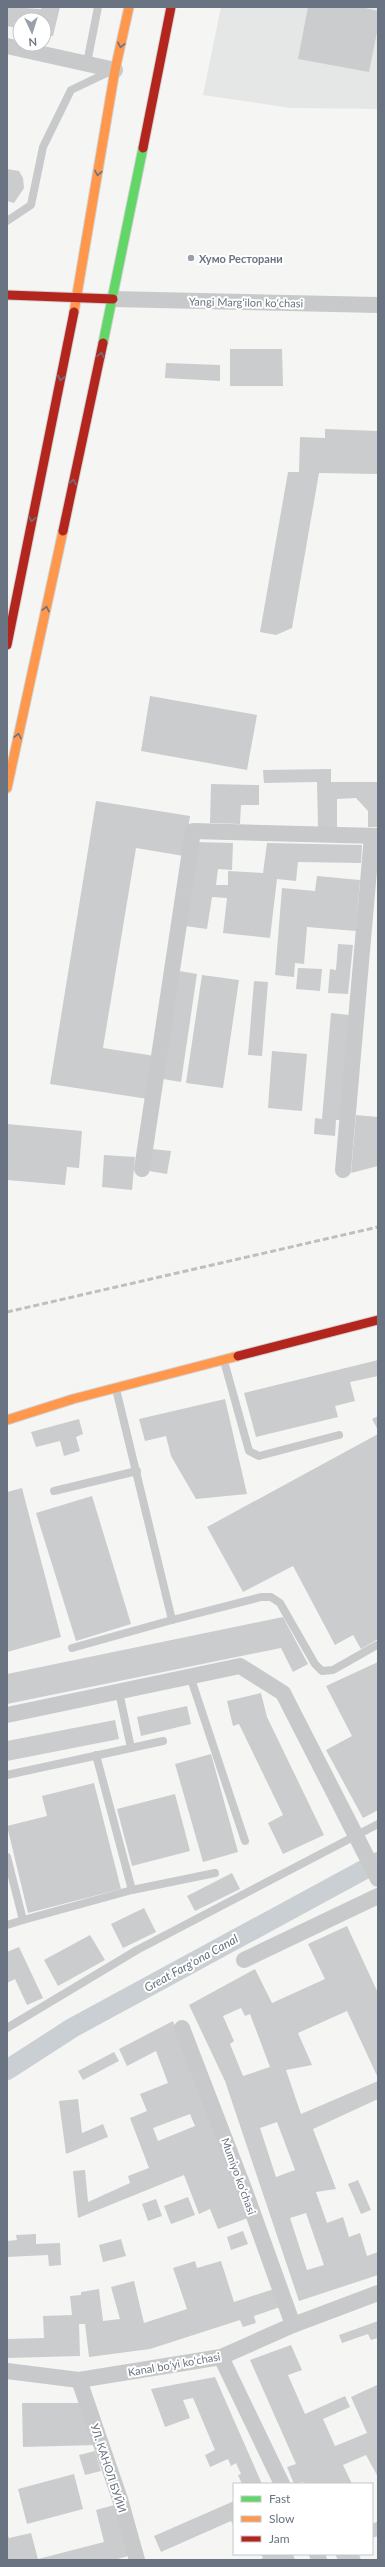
<svg xmlns="http://www.w3.org/2000/svg" width="385" height="2567" font-family="Lato,sans-serif">
<rect width="100%" height="100%" fill="#f5f5f4"/>
<polygon fill="#e5e7e7" points="221,7 378,7 378,109 291,108 203,95"/>
<g fill="none" stroke-linecap="round" stroke-linejoin="round">
<polyline stroke="#cacfd3" stroke-width="20" points="7,2070 72,2028 378,1862"/>
</g>
<g fill="#cbcccd" fill-rule="evenodd">
<polygon points="7,7 41,9 42,7 60,7 53,36 44,34 44,20 20,20 20,29 7,26"/>
<polygon points="308,7 361,7 378,11 378,27 369,72 298,59"/>
<polygon points="7,169 19,171 23,178 24,188 14,203 7,201"/>
<polygon points="230,349 282,349 283,386 230,386"/>
<polygon points="166,363 220,365 220,381 165,378"/>
<polygon points="325,429 378,431 378,474 319,473 292,628 276,635 260,632 288,472 299,472 300,437 325,438"/>
<polygon points="150,696 257,715 247,770 141,751"/>
<polygon points="331,769 331,782 378,782 378,827 368,827 368,811 356,798 337,799 337,827 318,827 317,782 264,783 263,770"/>
<polygon points="211,784 259,785 259,805 241,805 240,824 210,823"/>
<polygon points="96,801 190,816 184,856 136,848 103,1048 155,1056 148,1099 50,1084"/>
<polygon points="197,842 233,843 232,870 218,869 216,885 228,885 228,871 263,873 267,843 362,845 361,863 298,862 296,881 277,879 270,938 223,933 227,898 212,897 207,929 185,926"/>
<polygon points="317,876 360,880 356,931 307,927 304,964 295,963 294,977 275,975 282,888 315,891"/>
<polygon points="338,944 353,945 348,994 328,993 330,969 336,970"/>
<polygon points="298,968 322,969 320,991 296,989"/>
<polygon points="179,971 197,974 181,1082 163,1079"/>
<polygon points="202,975 239,980 223,1088 186,1083"/>
<polygon points="254,981 268,982 262,1056 248,1055"/>
<polygon points="331,1013 349,1015 340,1120 336,1120 335,1136 314,1134 315,1118 322,1119"/>
<polygon points="272,1051 307,1054 302,1111 268,1108"/>
<polygon points="356,1115 378,1117 378,1166 351,1173"/>
<polygon points="7,1124 82,1131 79,1168 67,1167 65,1185 7,1180"/>
<polygon points="152,1149 171,1151 167,1174 149,1171"/>
<polygon points="104,1155 135,1157 132,1190 102,1187"/>
<polygon points="378,1360 378,1376 350,1382 355,1401 335,1406 338,1417 256,1437 244,1393"/>
<polygon points="225,1399 247,1494 196,1499 171,1456 166,1436 145,1441 139,1419"/>
<polygon points="378,1416 378,1430 372,1419"/>
<polygon points="79,1419 83,1434 76,1437 80,1451 64,1456 60,1441 36,1447 31,1432"/>
<polygon points="378,1434 378,1639 361,1649 353,1635 335,1645 293,1566 243,1592 207,1527"/>
<polygon points="22,1488 61,1637 7,1652 7,1492"/>
<polygon points="92,1496 131,1624 76,1641 36,1513"/>
<polygon points="283,1617 308,1664 293,1672 281,1648 7,1704 7,1674"/>
<polygon points="378,1662 378,1810 363,1818 326,1750 352,1736 326,1686"/>
<polygon points="261,1693 267,1717 324,1835 283,1854 268,1823 283,1815 239,1724 233,1726 227,1701"/>
<polygon points="187,1706 191,1724 141,1736 137,1717"/>
<polygon points="115,1720 119,1739 7,1761 7,1741"/>
<polygon points="211,1754 238,1852 203,1862 175,1764"/>
<polygon points="94,1783 121,1889 28,1913 7,1826 47,1816 42,1796"/>
<polygon points="175,1794 190,1851 132,1866 117,1809"/>
<polygon points="232,1873 240,1889 195,1911 187,1896"/>
<polygon points="144,1908 156,1932 123,1948 111,1924"/>
<path d="M347 1926 378 1993V2078L347 2011 298 2033 312 2065 286 2070 301 2114 378 2081V2099L313 2129 336 2189 316 2192 327 2223 343 2217 349 2237 360 2233 367 2256 378 2252V2275L299 2301 225 2081 189 2005 255 1969 272 2003 325 1979 308 1944ZM241 2008 245 2016 250 2014 270 2067 243 2076 230 2044 234 2041 223 2016ZM277 2122 295 2170 276 2177 260 2128ZM306 2213 324 2265 307 2270 290 2218Z"/>
<polygon points="90,1935 105,1960 58,1986 44,1960"/>
<polygon points="19,1947 43,1998 27,2005 15,1979 7,1983 7,1952"/>
<path d="M173 2021 248 2218 218 2229 210 2209 199 2214 184 2175 78 2218 73 2171 85 2170 88 2202 130 2183 128 2176 149 2168 130 2118 147 2111 140 2094 168 2083 156 2051 127 2066 119 2049ZM190 2114 195 2126 158 2141 153 2128Z"/>
<polygon points="114,2052 119,2061 83,2080 78,2071"/>
<polygon points="78,2099 82,2133 103,2124 108,2137 66,2154 59,2101"/>
<polygon points="358,2180 371,2210 361,2214 348,2184"/>
<polygon points="188,2197 195,2215 171,2224 164,2206"/>
<polygon points="156,2199 162,2216 148,2221 142,2204"/>
<polygon points="243,2231 248,2244 231,2250 227,2237"/>
<polygon points="36,2234 36,2244 60,2243 61,2265 49,2266 48,2255 7,2257 7,2241 17,2240 16,2235"/>
<polygon points="121,2239 126,2256 103,2262 99,2245"/>
<polygon points="195,2261 197,2268 221,2261 234,2302 274,2289 280,2307 254,2316 256,2323 243,2327 240,2320 150,2349 89,2357 85,2324 79,2324 80,2356 7,2358 7,2339 44,2338 43,2316 72,2315 70,2296 81,2295 81,2292 99,2289 103,2321 120,2319 111,2287 134,2281 144,2323 187,2309 173,2268"/>
<polygon points="378,2321 378,2338 371,2340 368,2334 342,2343 339,2335"/>
<polygon points="291,2345 302,2370 288,2375 305,2414 345,2396 350,2407 323,2419 335,2446 367,2433 351,2397 377,2385 378,2477 366,2455 343,2465 352,2484 305,2484 304,2482 294,2484 287,2467 296,2464 250,2360"/>
<polygon points="215,2377 255,2468 262,2484 242,2484 238,2475 241,2474 236,2463 231,2466 228,2459 210,2467 205,2455 215,2450 193,2398 183,2400 190,2418 165,2427 151,2389"/>
<polygon points="22,2403 84,2403 96,2445 23,2447"/>
<polygon points="95,2451 101,2471 85,2475 79,2455"/>
<polygon points="74,2474 83,2509 27,2524 18,2489"/>
<polygon points="234,2501 234,2527 231,2521 161,2552 154,2536"/>
<polygon points="118,2504 132,2555 114,2560 7,2560 7,2534 9,2538 31,2533 38,2559 104,2542 96,2510"/>
<polygon points="378,2521 378,2536 372,2538 372,2524"/>
<polygon points="261,2554 293,2554 295,2560 258,2560 263,2558"/>
<polygon points="335,2554 359,2554 361,2560 338,2560"/>
</g>
<g fill="none" stroke-linecap="round" stroke-linejoin="round">
<defs>
<polyline id="fast" points="103,343 143,148"/>
<g id="slow">
<polyline points="74,312 115,70 129,7"/>
<polyline points="7,788 63,531"/>
<polyline points="7,1420 73,1399 238,1356"/>
</g>
<g id="jam">
<polyline points="143,148 171,7"/>
<polyline points="7,295 113,299"/>
<polyline points="63,531 103,343"/>
<polyline points="7,645 74,312"/>
<polyline points="238,1356 378,1320"/>
</g>
</defs>
<use href="#fast" stroke="#d2d3d3" stroke-width="11"/>
<use href="#slow" stroke="#d2d3d3" stroke-width="11"/>
<use href="#jam" stroke="#d2d3d3" stroke-width="11"/>
<g stroke="#c8c9ca" stroke-width="8">
<polyline points="87,63 98,7"/>
<polyline points="7,221 31,205 43,147 71,90 111,71"/>
<polyline points="224,1361 249,1451 259,1456 339,1435"/>
<polyline points="54,1491 137,1471"/>
<polyline points="172,1620 261,1597 271,1597 280,1603 315,1664 322,1671 333,1670 377,1645"/>
<polyline points="72,1648 172,1620 116,1389"/>
<polyline points="190,1676 245,1841"/>
<polyline points="119,1692 131,1748"/>
<polyline points="96,1755 132,1890"/>
<polyline points="7,1775 163,1741"/>
<polyline points="7,1857 23,1920 7,1925"/>
<polyline points="23,1920 132,1890 215,1873"/>
<polyline points="7,2028 137,1950 378,1824"/>
</g>
<g stroke="#c8c9ca" stroke-width="16">
<polyline points="7,46 115,70"/>
<polyline points="113,299 378,305"/>
<polyline points="142,1169 193,831 378,836"/>
<polyline points="343,1170 372,836"/>
<polyline points="7,1715 240,1666 283,1693 378,1879"/>
<polyline points="244,1960 378,1896"/>
<polyline points="182,2028 246,2194 293,2325"/>
<polyline points="221,2357 282,2484"/>
<polyline points="7,2371 79,2380 221,2357 293,2325 378,2293"/>
<polyline points="79,2380 120,2499 137,2560"/>
<polyline points="317,2554 319,2560"/>
</g>
<use href="#fast" stroke="#63d668" stroke-width="9"/>
<use href="#slow" stroke="#ff974d" stroke-width="9"/>
<use href="#jam" stroke="#b3261e" stroke-width="9"/>
<polyline stroke="#bfbfc0" stroke-width="3" stroke-dasharray="6 3" stroke-linecap="butt" points="7,1312 378,1227"/>
</g>
<defs><path id="oneway-chevron" d="M-2-3.5L2.5 0L-2 3.5" fill="none" stroke-width="1.6" stroke-linecap="round" stroke-linejoin="round"/></defs>
<g stroke="#697381">
<use href="#oneway-chevron" transform="translate(121 45) rotate(102)"/>
<use href="#oneway-chevron" transform="translate(98 173) rotate(100)"/>
<use href="#oneway-chevron" transform="translate(101 355) rotate(-78)"/>
<use href="#oneway-chevron" transform="translate(61 378) rotate(101)"/>
<use href="#oneway-chevron" transform="translate(73 482) rotate(-78)"/>
<use href="#oneway-chevron" transform="translate(32 519) rotate(101)"/>
<use href="#oneway-chevron" transform="translate(46 609) rotate(-78)"/>
<use href="#oneway-chevron" transform="translate(18 736) rotate(-78)"/>
</g>
<circle fill="#9aa0a9" stroke="#fff" stroke-width="1.5" cx="191" cy="258" r="4"/>
<g text-anchor="middle" dominant-baseline="central" stroke-width="4" stroke-linejoin="round" paint-order="stroke">
<g font-size="11" font-weight="bold" fill="#697381" stroke="#fff" text-anchor="start">
<text x="199" y="258">Хумо Ресторани</text>
</g>
<g font-size="11" fill="#697381" stroke="#fff">
<text transform="translate(246 302) rotate(1)">Yangi Margʻilon koʻchasi</text>
<text transform="translate(239 2176) rotate(70)">Mumiyo koʻchasi</text>
<text transform="translate(174 2364) rotate(-10)">Kanal boʻyi koʻchasi</text>
<text transform="translate(109 2468) rotate(72)">УЛ. КАНОЛ БУЙИ</text>
</g>
<g font-size="12" font-style="italic" fill="#64737d" stroke="#fff">
<text transform="translate(191 1963) rotate(-29)">Great Farg'ona Canal</text>
</g>
</g>
<rect width="385" height="2567" fill="none" stroke="#697381" stroke-width="16"/>
<rect x="233" y="2483" width="140" height="72" fill="#ffffff" stroke="#c3c7cd"/>
<rect x="241" y="2496" width="20" height="6" fill="#63d668" stroke="#c3c7cd"/>
<text x="269" y="2503" font-size="12" fill="#697381">Fast</text>
<rect x="241" y="2516" width="20" height="6" fill="#ff974d" stroke="#c3c7cd"/>
<text x="269" y="2523" font-size="12" fill="#697381">Slow</text>
<rect x="241" y="2536" width="20" height="6" fill="#b3261e" stroke="#c3c7cd"/>
<text x="269" y="2543" font-size="12" fill="#697381">Jam</text>
<g transform="translate(32 32) rotate(176)"><circle r="19" fill="#ffffff" stroke="#c3c7cd"/>
<path d="M0-3L7 15L0 10L-7 15Z" fill="#9aa0a9"/>
<text y="-6" font-size="11" font-weight="bold" text-anchor="middle" fill="#697381">N</text>
</g>
</svg>
